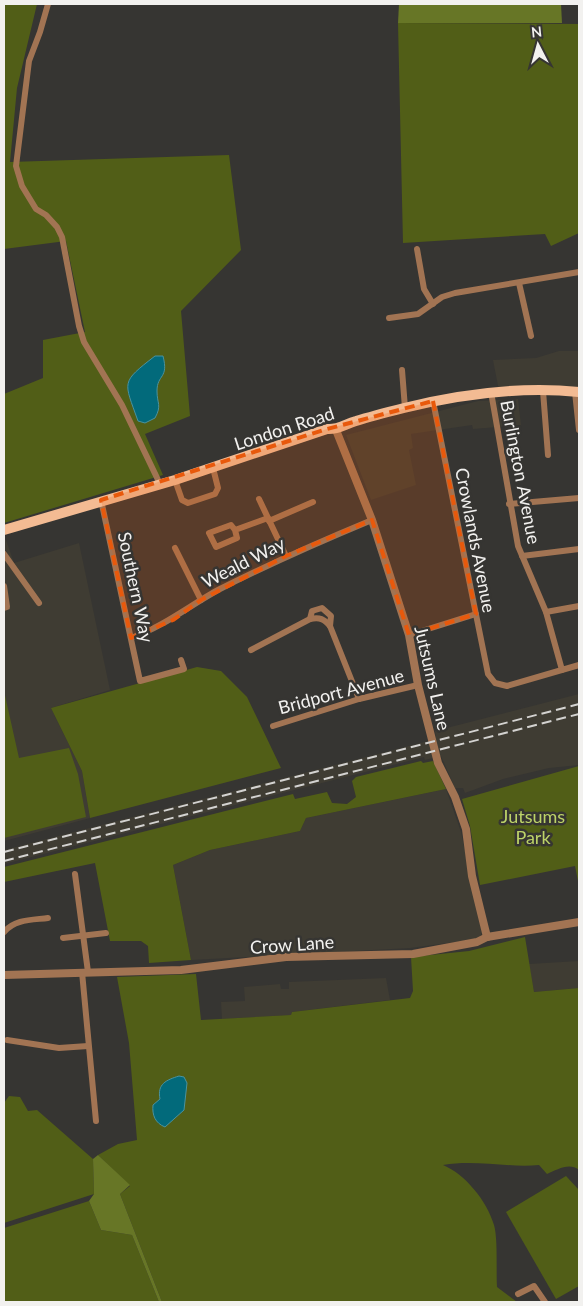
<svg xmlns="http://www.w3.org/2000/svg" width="583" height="1306" font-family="Lato,sans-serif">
<rect width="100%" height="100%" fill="#363532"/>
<g fill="#3f3c33">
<polygon points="559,351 579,351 579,392 499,391 493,360 536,358"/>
<polygon points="518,399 521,425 473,429 472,425 411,434 413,448 409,450 416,485 371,500 346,435 478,401"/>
<polygon points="4,540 6,540 14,563 79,543 110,690 51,708 82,771 90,818 4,841"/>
<polygon points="579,694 579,765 549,768 503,779 465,793 463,788 455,788 441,756 425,760 424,757 4,864 4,850 436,739 435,731"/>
<polygon points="446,789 461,832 482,933 479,939 410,948 191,960 173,865 210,850 300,831 306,818"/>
<polygon points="579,961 579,988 534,992 529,964"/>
<polygon points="386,978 390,1000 292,1012 291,1015 222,1019 221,1002 245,1001 244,987 280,984 281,989 289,989 289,982"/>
</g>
<g fill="#515e17">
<polygon points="4,4 37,4 17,88 10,162 229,155 241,250 181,311 190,416 145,434 163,475 4,523 4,394 43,378 43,340 85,332 66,241 4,249"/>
<polygon points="398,23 579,24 579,233 551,246 545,234 403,243"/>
<polygon points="197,667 221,671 247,697 281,768 90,818 82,771 51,708"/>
<polygon points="4,691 19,758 69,748 78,774 86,817 4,838"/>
<polygon points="421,761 423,763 433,761 446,789 306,818 300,831 210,850 173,865 191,960 149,963 148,946 141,941 110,941 95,863 4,882 4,867 293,794 295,799 327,792 332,803 347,804 356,797 352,781 356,777"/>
<polygon points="579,766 579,886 575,866 480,885 470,826 462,799"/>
<path d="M525 937 534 992 579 988V1170C569 1162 557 1170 547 1174L539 1165C507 1168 475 1159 443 1165 465 1174 487 1201 494 1225 498 1238 496 1271 497 1287L517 1302H162L120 1194 130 1186 98 1155 118 1144 137 1140 129 1043 117 977 196 974 201 1020 291 1015 292 1012 410 998 413 991 411 957 469 951Z"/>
<polygon points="9,1096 20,1097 28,1111 37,1110 93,1159 94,1194 4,1223 4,1103"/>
<polygon points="566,1176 579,1190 579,1286 556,1299 506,1212"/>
<polygon points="89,1201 101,1230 132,1235 159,1302 4,1302 4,1228"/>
</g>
<g fill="#677626">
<polygon points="399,4 561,4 562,23 398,23"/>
<polygon points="98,1155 130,1185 120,1194 162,1302 159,1302 132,1235 101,1230 89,1201 94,1194 93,1159"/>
</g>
<g fill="#026a7b" stroke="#4a929e">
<path d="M155 356H163C169 379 157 374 157 391 157 404 162 405 155 418L145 423 138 421C124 381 120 383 155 356Z"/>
<path d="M179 1076 184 1077 187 1083 184 1110 165 1127C155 1123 152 1115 153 1105L160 1099C157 1084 166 1080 179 1076Z"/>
</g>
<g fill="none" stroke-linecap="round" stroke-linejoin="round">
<g stroke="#a27453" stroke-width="6">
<polyline points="48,4 40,32 29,61 16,166 22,186 36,209 46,215 57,227 62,237 79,326 84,342 122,405 160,484"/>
<polyline points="417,249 424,289 433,304"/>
<polyline points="519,283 531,336"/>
<polyline points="389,318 418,314 442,297 455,293 579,272"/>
<polyline points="402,370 405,408"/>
<polyline points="543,391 548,455"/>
<polyline points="491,392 518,546 546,612 562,670"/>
<polyline points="575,392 579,430"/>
<polyline points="433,401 488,674 495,683 507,686 579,665"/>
<polyline points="175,480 182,500 188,503 215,494 218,488 213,468"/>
<polyline points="259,499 286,556"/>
<polyline points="101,500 140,681 184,669 181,660"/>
<polyline points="509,504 579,498"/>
<polyline points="269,521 313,502"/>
<polyline points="235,530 231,525 209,533 216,547 237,538 235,530 268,518"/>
<polyline points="175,548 201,600"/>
<polyline points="4,554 39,603"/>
<polyline points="522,556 579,549"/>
<polyline points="4,586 7,607 4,608"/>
<polyline points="546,612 579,606"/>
<polyline points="310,619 312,611 322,608 331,616 330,626"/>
<polyline points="409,635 476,614"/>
<path d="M131 638C163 627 189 606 218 590 269 564 319 542 372 520"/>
<path d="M251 650 310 619C320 617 324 619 330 626L359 699"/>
<polyline points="273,726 359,699 418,685"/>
<polyline points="75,874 88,972"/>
<path d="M4 932C15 919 32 920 48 918"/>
<polyline points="63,938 106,933"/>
<polyline points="82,972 96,1121"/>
<polyline points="7,1040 59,1048 88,1046"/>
<polyline points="518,1294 534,1286 545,1302"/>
</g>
<g stroke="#a27453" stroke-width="8">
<polyline points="336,430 372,520 409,635 418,685 438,763 455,797 466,829 472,876 487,937"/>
<polyline points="4,975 181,970 286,957 413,954 477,942 487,937 579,922"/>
</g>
<path stroke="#f3bb93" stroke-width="10" d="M4 530 175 480 327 429C338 430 345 424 356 421 372 416 388 412 404 408 461 394 520 386 579 392"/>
<g stroke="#d3d2d0" stroke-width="2" stroke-dasharray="10 5" stroke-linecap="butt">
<polyline points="4,852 579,704"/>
<polyline points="4,861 579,714"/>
</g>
</g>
<path fill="#e8590c" fill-opacity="0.2" stroke="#e8590c" stroke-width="4" stroke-dasharray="10 6" stroke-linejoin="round" d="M433 401 476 614 409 635 372 520 286 556 201 600 173 620 131 638 101 500 327 429Z"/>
<g text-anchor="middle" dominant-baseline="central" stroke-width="5" stroke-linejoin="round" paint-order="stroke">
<g font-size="18" fill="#f2f1ef" stroke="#363532">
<text transform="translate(284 428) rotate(-18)">London Road</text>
<text transform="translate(521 472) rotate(79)">Burlington Avenue</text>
<text transform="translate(476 540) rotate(79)">Crowlands Avenue</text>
<text transform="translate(243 562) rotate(-27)">Weald Way</text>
<text transform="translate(136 587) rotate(78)">Southern Way</text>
<text transform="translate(433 678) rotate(77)">Jutsums Lane</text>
<text transform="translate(341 691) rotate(-15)">Bridport Avenue</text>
<text transform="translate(292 944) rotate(-4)">Crow Lane</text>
</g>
<g font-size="18" fill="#bdd368" stroke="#363532">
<text x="533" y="816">Jutsums<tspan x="533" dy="21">Park</tspan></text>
</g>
</g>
<rect width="583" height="1306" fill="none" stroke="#f2f1ef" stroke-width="10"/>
<g transform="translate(538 45) rotate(354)" stroke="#363532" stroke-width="4" paint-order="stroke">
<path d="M0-4L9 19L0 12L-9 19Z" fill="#f2f1ef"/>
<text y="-8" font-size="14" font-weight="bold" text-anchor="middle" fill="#f2f1ef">N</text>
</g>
</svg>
